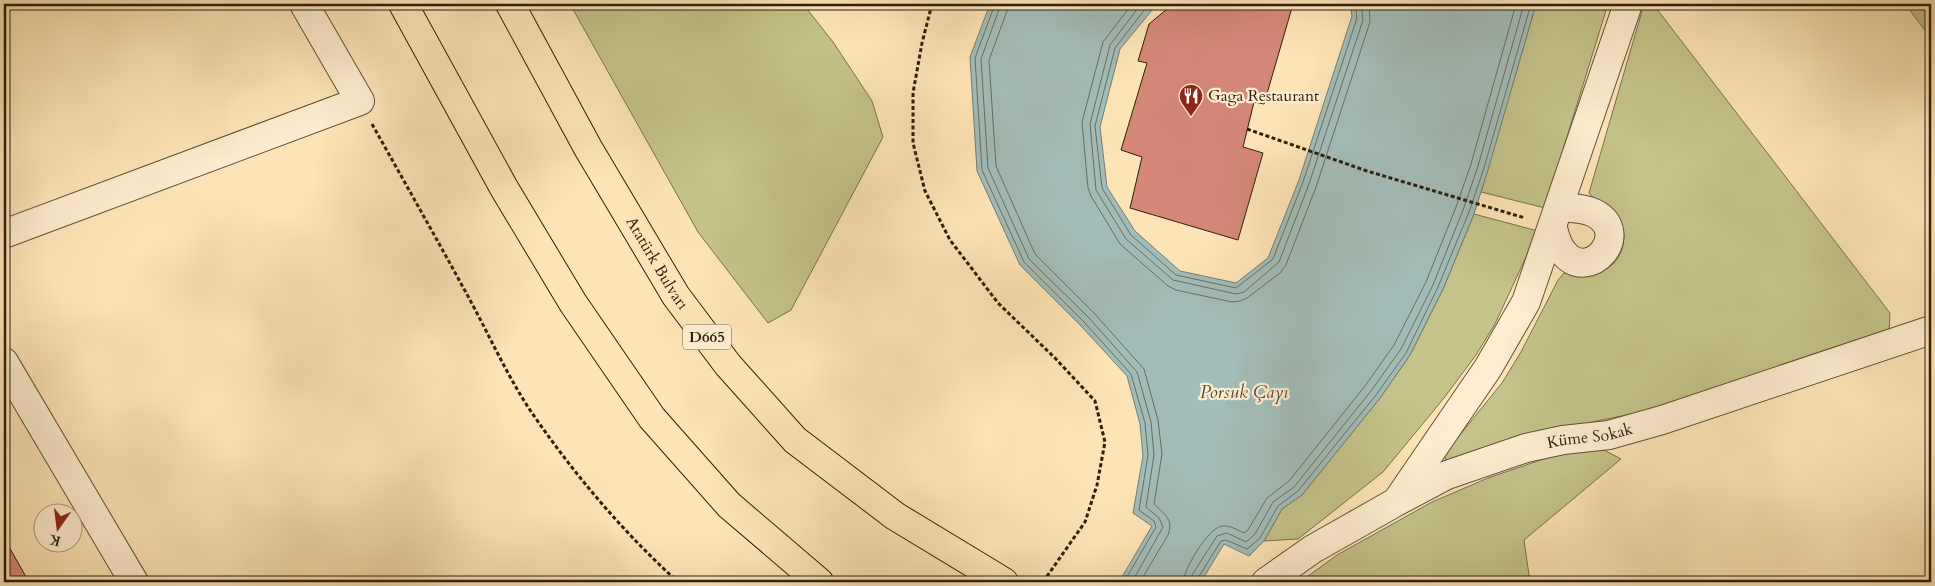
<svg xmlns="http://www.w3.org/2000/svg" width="1935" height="586" font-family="Cardo,serif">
<rect width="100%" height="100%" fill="#fde4b7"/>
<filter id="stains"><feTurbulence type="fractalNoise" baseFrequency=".004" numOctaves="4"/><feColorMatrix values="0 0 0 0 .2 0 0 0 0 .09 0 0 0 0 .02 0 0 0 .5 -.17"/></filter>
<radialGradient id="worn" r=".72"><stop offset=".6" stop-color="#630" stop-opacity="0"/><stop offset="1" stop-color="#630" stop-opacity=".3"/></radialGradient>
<g fill="#c5c28a" stroke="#79704a">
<polygon points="570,4 803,4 833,42 872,101 883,137 791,310 768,323 698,232"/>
<polygon points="1536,4 1608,4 1545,208 1481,192"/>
<path d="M1644 4H1653L1890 313 1889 333 1833 348 1669 406 1526 436 1446 461 1445 457 1450 447 1502 383 1521 352 1558 280 1564 273C1586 277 1615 274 1622 249 1624 241 1625 233 1622 226 1616 212 1598 205 1589 193Z"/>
<polygon points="1905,4 1931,4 1931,38"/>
<polygon points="1474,214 1538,231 1495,324 1476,355 1444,398 1383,472 1298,539 1264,541 1282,509 1302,495 1380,398 1410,355 1443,289"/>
<polygon points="1600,448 1621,459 1524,540 1530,582 1300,582 1337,555 1432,502 1488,478 1561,453"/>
</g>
<polygon fill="#a2bcb7" stroke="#737d72" points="990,4 1157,4 1120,49 1100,127 1107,187 1135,231 1180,271 1236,283 1268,258 1299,180 1352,16 1350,4 1536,4 1488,170 1474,214 1443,289 1410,355 1380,398 1302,495 1282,509 1264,541 1249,556 1224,544 1201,582 1119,582 1152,526 1133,513 1143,456 1140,424 1127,376 1081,326 1020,265 977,171 970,57"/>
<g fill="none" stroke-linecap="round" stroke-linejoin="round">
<g stroke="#686e61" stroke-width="1">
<polyline points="995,4 975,58 982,170 1024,262 1084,322 1131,374 1145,423 1148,455 1139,510 1154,521 1156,527 1124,582"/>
<polyline points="1001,4 981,59 988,168 1029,259 1089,318 1137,372 1151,422 1154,455 1146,507 1159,518 1163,527 1132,582"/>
<path d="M1008 4 1007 11 989 60 996 166 1035 254 1094 313 1144 369 1158 420 1162 454 1154 504C1164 514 1174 519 1168 535L1140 582"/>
<polyline points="1132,4 1103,42 1082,122 1088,188 1091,196 1120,244 1168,286 1176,290 1232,302 1240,301 1247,298 1280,273 1286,265 1316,187 1370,22 1369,4"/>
<polyline points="1141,4 1110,45 1090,124 1096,190 1126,239 1173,280 1236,294 1244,292 1279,262 1309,184 1363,20 1361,4"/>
<polyline points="1149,4 1115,48 1095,126 1102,188 1131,235 1176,275 1236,288 1273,259 1303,182 1357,18 1355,4"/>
<path d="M1183 582C1184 569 1208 528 1222 526 1230 525 1237 530 1244 533L1248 530 1267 498 1289 481 1365 386 1394 345 1426 282 1456 207 1471 164 1516 4"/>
<polyline points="1191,582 1192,575 1217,536 1227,533 1246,542 1255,534 1273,502 1294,487 1371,391 1401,349 1433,285 1463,210 1478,166 1524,4"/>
<polyline points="1197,582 1198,578 1221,541 1226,540 1247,549 1260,538 1278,506 1298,491 1376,395 1406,353 1438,287 1469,212 1484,168 1531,4"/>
</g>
</g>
<g fill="#d58777" stroke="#2d1f0b">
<polygon points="1173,4 1187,8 1198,4 1293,4 1264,104 1254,102 1243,147 1263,153 1238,240 1130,208 1142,157 1121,150 1147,63 1138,61 1149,24"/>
<polygon points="4,538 29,582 4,582"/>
</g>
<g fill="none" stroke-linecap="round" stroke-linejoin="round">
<defs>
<g id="minor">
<path d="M1553 228C1555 236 1557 245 1563 252 1589 285 1633 233 1594 213 1584 208 1570 208 1560 207"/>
<polyline points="4,234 360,101 304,4"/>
<polyline points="4,362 134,582"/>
<polyline points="1397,501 1488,368 1526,302 1628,4"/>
<path id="s1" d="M1266 582 1313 549 1396 502 1447 475 1526 448 1563 440 1609 435 1662 420 1931 330"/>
</g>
<g id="highway">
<polyline points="403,4 504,188 573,303 652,418 729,505 819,582"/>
<path id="s2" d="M510 4 588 148 676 296 728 365 795 440 895 516 1004 582"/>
</g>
</defs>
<use href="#minor" stroke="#615036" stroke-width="30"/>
<use href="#highway" stroke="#2d1f0b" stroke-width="30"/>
<g stroke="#2d1f0b" stroke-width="3" stroke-dasharray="4 2.5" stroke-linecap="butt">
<polyline points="932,4 922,43 913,93 913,143 925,191 950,240 998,303 1055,358 1095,401 1105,442 1097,485 1085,522 1043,582"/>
<path d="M372 124C405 183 438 241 470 300 490 337 507 375 530 410 573 473 622 531 678 582"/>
<polyline points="1247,129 1367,171 1525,218"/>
</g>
<use href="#minor" stroke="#feedd0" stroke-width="28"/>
<use href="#highway" stroke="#fde4b7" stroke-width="28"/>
</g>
<defs>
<symbol id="restaurant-pin" viewBox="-11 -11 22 30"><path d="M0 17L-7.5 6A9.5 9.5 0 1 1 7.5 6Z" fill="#8f2418" stroke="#feedd0"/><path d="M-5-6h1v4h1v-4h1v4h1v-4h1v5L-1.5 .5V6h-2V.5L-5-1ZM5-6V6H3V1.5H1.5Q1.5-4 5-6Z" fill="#fff"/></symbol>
</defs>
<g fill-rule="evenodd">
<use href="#restaurant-pin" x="1177" y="82" width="28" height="38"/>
</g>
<g text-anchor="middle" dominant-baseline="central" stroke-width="4.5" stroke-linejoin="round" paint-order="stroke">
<rect fill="#feedd0" stroke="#6c5d46" stroke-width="1" x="683" y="324.5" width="48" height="25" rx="4"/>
<g font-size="15" font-weight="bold" fill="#2d1f0b">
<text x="707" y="337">D665</text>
</g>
<g font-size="16" fill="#2d1f0b" stroke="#feedd0" text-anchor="start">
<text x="1208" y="96">Gaga Restaurant</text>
</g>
<g font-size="16" fill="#2d1f0b" stroke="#feedd0">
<text stroke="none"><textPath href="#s2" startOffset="298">Atatürk Bulvarı</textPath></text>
<text stroke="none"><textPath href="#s1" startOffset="359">Küme Sokak</textPath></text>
</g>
<g font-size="18" font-style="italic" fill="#504e3f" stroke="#feedd0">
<text x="1244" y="392">Porsuk Çayı</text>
</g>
</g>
<rect width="1935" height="586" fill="none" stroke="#fde4b7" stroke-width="20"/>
<rect x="5" y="5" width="1925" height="576" fill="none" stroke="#2d1f0b" stroke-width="2.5"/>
<rect x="10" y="10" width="1915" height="566" fill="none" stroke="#2d1f0b"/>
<g transform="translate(58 528) rotate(194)"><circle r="24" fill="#feedd0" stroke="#aa9b81"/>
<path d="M0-4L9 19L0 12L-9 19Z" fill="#8f2418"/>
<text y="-8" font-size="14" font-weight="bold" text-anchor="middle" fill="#2d1f0b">K</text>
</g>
<rect width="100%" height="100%" filter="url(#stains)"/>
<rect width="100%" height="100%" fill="url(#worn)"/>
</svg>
